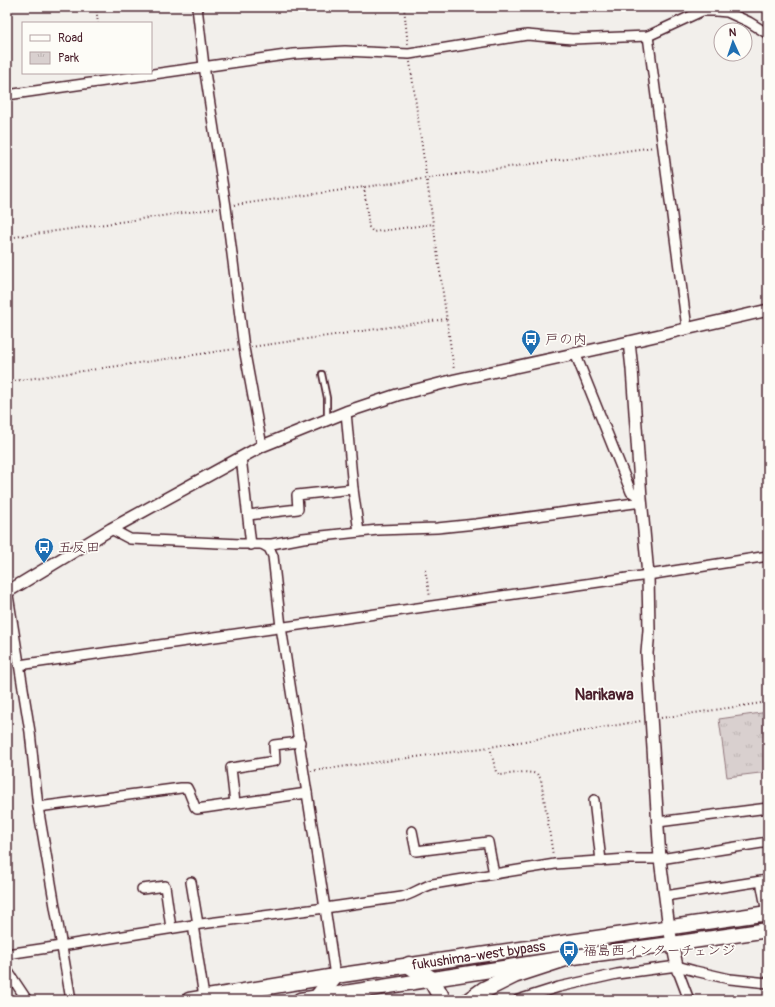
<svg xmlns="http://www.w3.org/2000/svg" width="775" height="1007" font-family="Pangolin,'Klee One',sans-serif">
<defs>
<pattern id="park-tufts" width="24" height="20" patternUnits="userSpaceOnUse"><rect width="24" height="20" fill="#d9d0cf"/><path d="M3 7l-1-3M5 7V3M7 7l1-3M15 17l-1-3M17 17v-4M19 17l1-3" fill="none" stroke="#bcb2b2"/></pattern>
</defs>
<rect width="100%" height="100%" fill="#f2efeb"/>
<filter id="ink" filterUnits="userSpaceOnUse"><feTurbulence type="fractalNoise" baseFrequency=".025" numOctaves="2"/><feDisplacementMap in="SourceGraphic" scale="8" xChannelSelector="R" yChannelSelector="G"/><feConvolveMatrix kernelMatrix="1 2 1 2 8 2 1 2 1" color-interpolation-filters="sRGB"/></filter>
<g filter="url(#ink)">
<polygon fill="url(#park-tufts)" stroke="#92787d" points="768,712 768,772 727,777 719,719"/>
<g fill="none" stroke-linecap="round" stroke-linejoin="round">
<defs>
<polyline id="service" points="322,374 327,398 327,420"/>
<g id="minor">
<polyline points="197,7 204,66 226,207 244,348 262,446"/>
<polyline points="648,36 687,328"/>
<polyline points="7,95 293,54 345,51 409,54 527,35 572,39 648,36 702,11 716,11 727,12 749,22 768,34"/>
<polyline points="575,353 631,492 641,498"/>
<polyline points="346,412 353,489 359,532"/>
<polyline points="241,457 251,545"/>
<polyline points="248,515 298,509 297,495 353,489"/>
<polyline points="111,529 130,539 241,544 272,544 303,538 378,530 437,528 476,524 642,502"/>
<polyline points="262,544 269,548 273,556 281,627 325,908 335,976"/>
<polyline points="7,589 30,732 38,807 71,1000"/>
<polyline points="19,665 648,575 768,556"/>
<polyline points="594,800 601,861"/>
<polyline points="235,803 231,768 275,761 274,745 300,742"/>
<polyline points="38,807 181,788 187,788 189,792 195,807 197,809 307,793"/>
<polyline points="658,822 768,808"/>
<polyline points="412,831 416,851 488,842 494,874"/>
<polyline points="761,881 767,913"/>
<polyline points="191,882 198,924"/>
<polyline points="142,889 165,886 171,928"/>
<polyline points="665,896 768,880"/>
<polyline points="193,925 204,997"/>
<path d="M7 954 61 946 193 925 325 908 402 897C413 894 422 887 433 884L555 864 627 859H660L768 842"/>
<polyline points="7,970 27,1000"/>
<polyline points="678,971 689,1000"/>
<polyline points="518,1000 559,987 617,974 677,966 695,971 730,979 768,983"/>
</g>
<g id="tertiary">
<polyline points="629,342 632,369 641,498 648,575 649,630 647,653 660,859 669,928 678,971"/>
<polyline points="7,592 111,529 262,446 346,412 397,395 455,380 629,342 768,310"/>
</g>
<g id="trunk">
<path id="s1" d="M189 1000 335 976 768 913"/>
<polyline points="300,1000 566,958 672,944 768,930"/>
</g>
<g id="motorway">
<polyline points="409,965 431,979 440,995 442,1000"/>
<polyline points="316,1000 317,998 335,976"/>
<polyline points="470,1000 484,990 514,975 566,958"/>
</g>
</defs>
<use href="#service" stroke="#4a1f2b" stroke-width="8"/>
<use href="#minor" stroke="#4a1f2b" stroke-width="12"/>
<use href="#tertiary" stroke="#4a1f2b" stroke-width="14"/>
<use href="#trunk" stroke="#4a1f2b" stroke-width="17"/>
<use href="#motorway" stroke="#4a1f2b" stroke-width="19"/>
<g stroke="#4a1f2b" stroke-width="2" stroke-dasharray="1 3" stroke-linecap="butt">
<polyline points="96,7 98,23"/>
<polyline points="404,7 408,46"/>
<polyline points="410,62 454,370"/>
<polyline points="364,187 369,227 373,232 433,224"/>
<polyline points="234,205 654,147"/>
<polyline points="7,238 218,208"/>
<polyline points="251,347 446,319"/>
<polyline points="7,382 235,349"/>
<polyline points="425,570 430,597"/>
<polyline points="661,718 768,702"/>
<polyline points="490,747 496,772 501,775 524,772 533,773 537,774 541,779 553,855"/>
<polyline points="311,771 490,747 641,721"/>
</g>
<use href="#service" stroke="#fdfcf7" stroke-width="4.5"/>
<use href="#minor" stroke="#fdfcf7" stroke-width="9"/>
<use href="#tertiary" stroke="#fdfcf7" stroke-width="11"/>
<use href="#trunk" stroke="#fdfcf7" stroke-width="14"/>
<use href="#motorway" stroke="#fdfcf7" stroke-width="16"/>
</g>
</g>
<defs>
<symbol id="bus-pin" viewBox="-11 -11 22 30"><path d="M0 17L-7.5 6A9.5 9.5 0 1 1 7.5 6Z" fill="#1f6fb2" stroke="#fdfcf7"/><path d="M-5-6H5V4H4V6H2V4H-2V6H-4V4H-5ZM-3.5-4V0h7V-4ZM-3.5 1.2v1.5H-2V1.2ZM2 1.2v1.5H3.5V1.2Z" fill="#fff"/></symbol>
</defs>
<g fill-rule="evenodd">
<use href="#bus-pin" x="520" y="328" width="22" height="30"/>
<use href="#bus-pin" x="33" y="536" width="22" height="30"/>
<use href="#bus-pin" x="558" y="939" width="22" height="30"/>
</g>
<g text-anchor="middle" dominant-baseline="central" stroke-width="3.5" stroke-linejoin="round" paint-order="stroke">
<g font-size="14" fill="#4a1f2b" stroke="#fdfcf7" text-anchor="start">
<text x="545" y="339">戸の内</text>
<text x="58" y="547">五反田</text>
<text x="583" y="950">福島西インターチェンジ</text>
</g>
<g font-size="14" fill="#4a1f2b" stroke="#fdfcf7">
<text stroke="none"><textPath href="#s1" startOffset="293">fukushima-west bypass</textPath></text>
</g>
<g font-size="16" font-weight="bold" fill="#4a1f2b" stroke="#fdfcf7">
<text x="604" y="695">Narikawa</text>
</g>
</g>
<rect width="775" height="1007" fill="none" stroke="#fdfcf7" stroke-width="24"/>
<rect x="12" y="12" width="751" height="983" fill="none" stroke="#4a1f2b" stroke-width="1.5" filter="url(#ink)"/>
<rect x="22" y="22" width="130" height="52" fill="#fdfcf7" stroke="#b5a4a5"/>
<rect x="30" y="35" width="20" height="6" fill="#fdfcf7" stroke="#b5a4a5"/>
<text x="58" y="42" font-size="12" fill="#4a1f2b">Road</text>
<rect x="30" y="52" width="20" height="12" fill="url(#park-tufts)" stroke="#b5a4a5"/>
<text x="58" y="62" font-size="12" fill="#4a1f2b">Park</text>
<g transform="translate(733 42) rotate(357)"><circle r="19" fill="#fdfcf7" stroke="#b5a4a5"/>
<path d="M0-3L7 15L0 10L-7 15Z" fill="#1f6fb2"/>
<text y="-6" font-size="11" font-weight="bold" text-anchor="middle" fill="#4a1f2b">N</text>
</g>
</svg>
